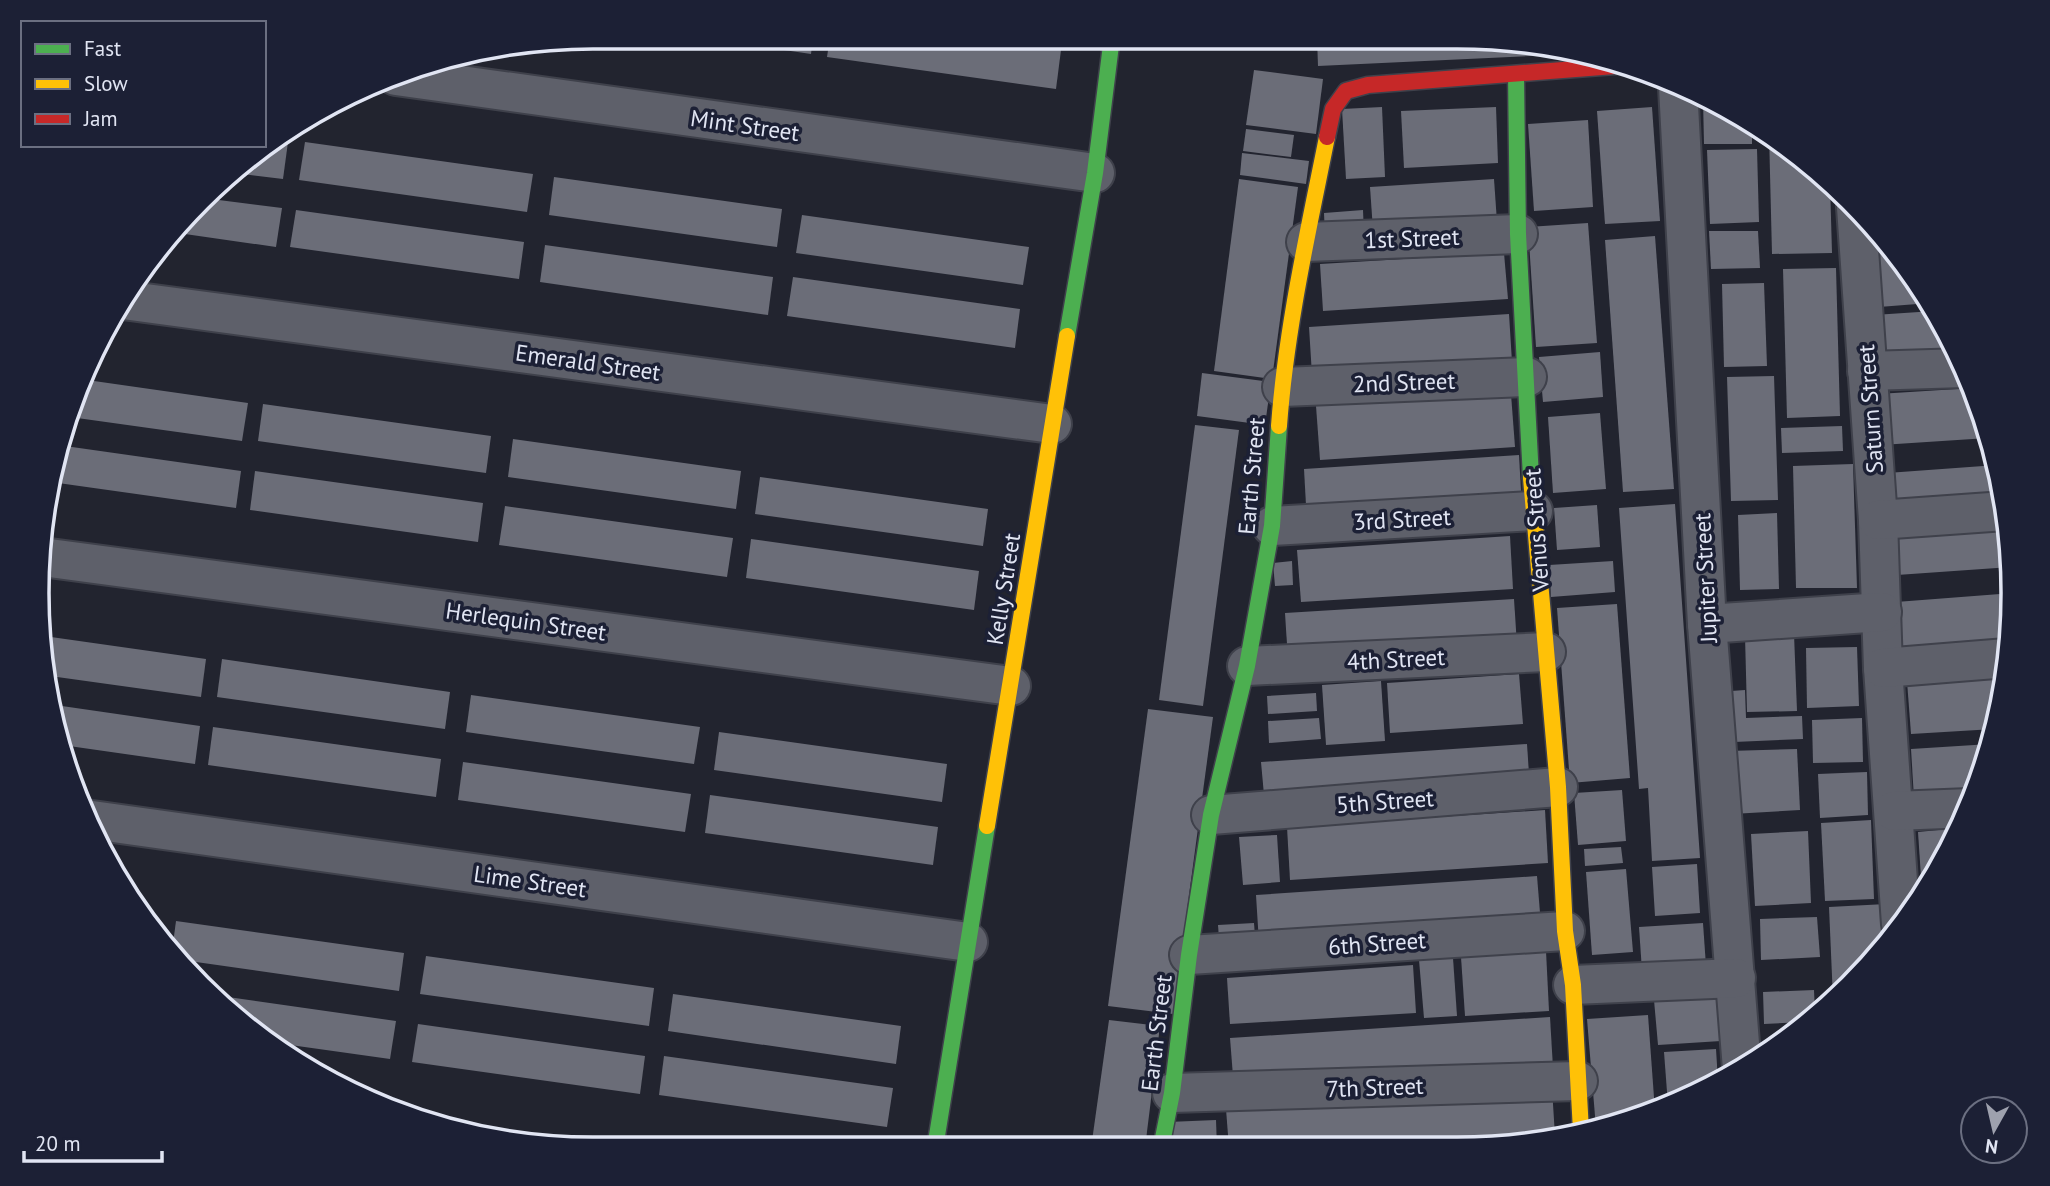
<svg xmlns="http://www.w3.org/2000/svg" width="2050" height="1186" font-family="'PT Sans',sans-serif">
<rect width="100%" height="100%" fill="#22242f"/>
<g fill="#6b6d78">
<polygon points="698,37 813,37 811,54"/>
<polygon points="830,37 969,37 1061,50 1056,89 827,57"/>
<polygon points="1317,38 1494,38 1572,54 1318,66"/>
<polygon points="1254,70 1323,79 1316,134 1246,125"/>
<polygon points="1703,99 1752,124 1752,144 1704,144"/>
<polygon points="1382,107 1385,177 1346,179 1342,109"/>
<polygon points="1496,107 1498,163 1404,168 1401,111"/>
<polygon points="1652,107 1660,221 1605,224 1597,111"/>
<polygon points="1588,120 1593,207 1534,211 1528,124"/>
<polygon points="1246,129 1294,135 1291,157 1243,151"/>
<polygon points="1769,133 1830,183 1832,253 1772,254"/>
<polygon points="276,140 288,142 283,179 235,173 255,151"/>
<polygon points="305,142 533,174 527,212 299,180"/>
<polygon points="1757,149 1759,222 1710,224 1707,150"/>
<polygon points="1242,153 1309,161 1306,184 1240,175"/>
<polygon points="554,177 782,209 777,247 549,215"/>
<polygon points="1239,179 1298,187 1272,379 1214,371"/>
<polygon points="1494,179 1497,222 1373,230 1370,187"/>
<polygon points="211,199 282,208 276,247 178,233"/>
<polygon points="296,210 524,242 519,279 290,247"/>
<polygon points="1363,210 1364,234 1325,237 1324,213"/>
<polygon points="802,215 1029,247 1023,285 796,253"/>
<polygon points="1588,223 1597,343 1536,347 1528,227"/>
<polygon points="1709,231 1758,231 1760,268 1711,269"/>
<polygon points="1655,236 1674,489 1623,492 1605,240"/>
<polygon points="545,245 773,277 768,315 540,282"/>
<polygon points="1892,251 1919,284 1930,303 1879,307 1874,252"/>
<polygon points="1504,253 1508,299 1323,311 1320,264"/>
<polygon points="1836,268 1840,416 1787,418 1783,269"/>
<polygon points="793,277 1020,309 1015,348 787,316"/>
<polygon points="1764,283 1767,366 1724,367 1722,284"/>
<polygon points="1934,311 1960,359 1877,365 1874,315"/>
<polygon points="1509,314 1512,362 1312,375 1309,327"/>
<polygon points="1600,352 1603,397 1543,402 1539,357"/>
<polygon points="1202,373 1271,382 1265,425 1197,416"/>
<polygon points="1774,376 1778,500 1731,501 1727,377"/>
<polygon points="87,380 248,403 242,441 70,417"/>
<polygon points="1973,388 1988,438 1881,445 1878,394"/>
<polygon points="1511,394 1515,447 1320,460 1316,406"/>
<polygon points="263,404 491,436 486,473 258,441"/>
<polygon points="1600,413 1606,489 1553,493 1548,417"/>
<polygon points="1195,425 1239,430 1203,706 1159,700"/>
<polygon points="1842,426 1843,451 1782,453 1781,428"/>
<polygon points="513,439 741,471 736,509 508,477"/>
<polygon points="58,445 241,471 236,508 51,482"/>
<polygon points="1519,455 1522,510 1307,523 1304,469"/>
<polygon points="1853,464 1857,588 1796,588 1793,466"/>
<polygon points="1997,465 2002,484 2005,510 1890,518 1887,473"/>
<polygon points="255,471 483,503 478,542 250,510"/>
<polygon points="760,477 988,509 983,546 755,514"/>
<polygon points="1675,504 1700,858 1652,861 1648,788 1639,789 1619,508"/>
<polygon points="1597,505 1600,547 1557,550 1554,508"/>
<polygon points="505,506 733,538 727,577 499,545"/>
<polygon points="1777,513 1779,589 1740,590 1738,515"/>
<polygon points="2006,522 2011,567 1897,575 1894,530"/>
<polygon points="1510,536 1513,589 1301,602 1297,550"/>
<polygon points="751,539 979,571 974,610 746,578"/>
<polygon points="1292,561 1293,585 1275,586 1273,563"/>
<polygon points="1613,561 1615,592 1551,597 1549,565"/>
<polygon points="2013,593 2008,645 1899,653 1896,602"/>
<polygon points="1514,599 1517,645 1288,660 1285,613"/>
<polygon points="1617,604 1630,778 1570,783 1557,608"/>
<polygon points="1794,634 1797,711 1747,712 1745,636"/>
<polygon points="44,636 206,659 201,697 50,676"/>
<polygon points="1857,647 1859,706 1807,708 1806,648"/>
<polygon points="222,659 450,692 445,729 217,697"/>
<polygon points="1519,674 1523,724 1390,733 1387,683"/>
<polygon points="2005,674 2003,701 1994,729 1911,734 1907,681"/>
<polygon points="1381,681 1385,741 1326,745 1322,685"/>
<polygon points="1745,690 1746,718 1802,716 1803,739 1734,742 1731,691"/>
<polygon points="1316,693 1317,711 1268,714 1267,696"/>
<polygon points="471,695 700,727 694,764 466,732"/>
<polygon points="55,705 200,726 195,764 62,745"/>
<polygon points="1148,709 1213,717 1173,1014 1108,1006"/>
<polygon points="1319,718 1321,739 1269,743 1268,721"/>
<polygon points="1862,718 1863,762 1813,763 1812,720"/>
<polygon points="213,727 441,759 436,797 208,765"/>
<polygon points="719,732 947,764 942,802 714,770"/>
<polygon points="1527,744 1530,789 1265,806 1261,762"/>
<polygon points="1990,744 1974,794 1914,798 1911,749"/>
<polygon points="1797,749 1800,810 1732,814 1728,751"/>
<polygon points="463,762 691,794 685,832 458,800"/>
<polygon points="1867,772 1868,815 1820,818 1818,774"/>
<polygon points="1622,790 1626,841 1578,845 1574,793"/>
<polygon points="710,795 938,827 933,865 705,833"/>
<polygon points="1545,810 1548,863 1290,880 1287,827"/>
<polygon points="1871,820 1874,899 1825,901 1821,823"/>
<polygon points="1959,828 1933,876 1921,877 1918,832"/>
<polygon points="1808,831 1811,903 1755,906 1751,834"/>
<polygon points="1277,835 1280,882 1243,885 1239,837"/>
<polygon points="1621,847 1623,863 1585,866 1584,849"/>
<polygon points="1697,864 1700,913 1655,916 1652,867"/>
<polygon points="1626,869 1633,952 1592,955 1586,872"/>
<polygon points="1537,876 1541,925 1259,943 1256,895"/>
<polygon points="1886,904 1888,940 1850,987 1833,999 1829,907"/>
<polygon points="1817,917 1820,957 1761,960 1760,919"/>
<polygon points="145,919 160,921 158,937 152,932"/>
<polygon points="176,921 404,953 399,991 182,960 172,951"/>
<polygon points="1254,923 1256,949 1220,952 1218,925"/>
<polygon points="1703,923 1706,966 1642,971 1639,927"/>
<polygon points="1546,951 1549,1011 1465,1016 1461,957"/>
<polygon points="426,956 654,988 649,1026 420,994"/>
<polygon points="1453,958 1457,1016 1424,1018 1419,960"/>
<polygon points="1413,965 1416,1013 1230,1024 1227,978"/>
<polygon points="1814,990 1815,1013 1803,1022 1764,1024 1763,992"/>
<polygon points="673,994 901,1026 896,1064 668,1031"/>
<polygon points="221,996 396,1021 390,1059 269,1042"/>
<polygon points="1717,996 1721,1041 1658,1045 1654,1000"/>
<polygon points="1648,1015 1655,1111 1635,1120 1596,1128 1587,1019"/>
<polygon points="1550,1017 1553,1068 1234,1089 1230,1038"/>
<polygon points="1109,1020 1160,1026 1145,1148 1091,1148"/>
<polygon points="418,1024 645,1056 640,1094 412,1062"/>
<polygon points="1716,1049 1718,1082 1668,1105 1664,1052"/>
<polygon points="664,1056 893,1088 887,1127 659,1095"/>
<polygon points="1552,1088 1555,1136 1494,1148 1229,1148 1226,1109"/>
<polygon points="1216,1120 1217,1148 1169,1148 1168,1122"/>
</g>
<g fill="none" stroke-linecap="round" stroke-linejoin="round">
<defs>
<g id="street">
<polyline points="396,76 1095,173"/>
<polyline points="1678,87 1707,624 1742,1069"/>
<polyline points="1856,207 1878,520 1883,668 1901,924"/>
<polyline points="1306,242 1518,234"/>
<polyline points="123,300 1052,424"/>
<polyline points="1867,371 1964,368"/>
<polyline points="1282,387 1527,377"/>
<polyline points="1878,520 2005,511"/>
<polyline points="1272,526 1533,511"/>
<polyline points="42,557 1011,686"/>
<polyline points="1707,624 1882,612"/>
<polyline points="1247,666 1546,652"/>
<polyline points="1883,668 2007,658"/>
<polyline points="1894,811 1970,808"/>
<polyline points="1211,815 1558,787"/>
<polyline points="92,820 968,942"/>
<polyline points="1189,955 1565,931"/>
<polyline points="1573,985 1736,978"/>
<polyline points="1172,1093 1578,1081"/>
</g>
<g id="fast">
<polyline points="1516,75 1518,234 1531,478"/>
<polyline points="1067,336 1095,173 1112,37"/>
<polyline points="935,1148 987,826"/>
<polyline points="1161,1148 1172,1093 1189,955 1211,815 1247,666 1272,526 1279,426"/>
</g>
<g id="slow">
<path d="M1279 426C1286 329 1308 232 1327 137"/>
<polyline points="1531,478 1558,787 1565,931 1573,985 1581,1131"/>
<polyline points="987,826 1067,336"/>
</g>
<polyline id="jam" points="1327,137 1333,109 1346,91 1368,85 1628,65"/>
</defs>
<use href="#street" stroke="#3f414b" stroke-width="42"/>
<use href="#fast" stroke="#3f414b" stroke-width="19"/>
<use href="#slow" stroke="#3f414b" stroke-width="19"/>
<use href="#jam" stroke="#3f414b" stroke-width="19"/>
<use href="#street" stroke="#5e606a" stroke-width="38"/>
<use href="#fast" stroke="#4caf50" stroke-width="16"/>
<use href="#slow" stroke="#ffc107" stroke-width="16"/>
<use href="#jam" stroke="#c62828" stroke-width="16"/>
</g>
<g text-anchor="middle" dominant-baseline="central" stroke-width="7" stroke-linejoin="round" paint-order="stroke">
<g font-size="23" fill="#e1e5f3" stroke="#1c2035">
<text transform="translate(745 125) rotate(8)">Mint Street</text>
<text transform="translate(1412 238) rotate(-2)">1st Street</text>
<text transform="translate(588 362) rotate(8)">Emerald Street</text>
<text transform="translate(1404 382) rotate(-2)">2nd Street</text>
<text transform="translate(1870 409) rotate(-94)">Saturn Street</text>
<text transform="translate(1251 476) rotate(-85)">Earth Street</text>
<text transform="translate(1402 519) rotate(-3)">3rd Street</text>
<text transform="translate(1536 530) rotate(-94)">Venus Street</text>
<text transform="translate(1705 578) rotate(-93)">Jupiter Street</text>
<text transform="translate(1003 589) rotate(-81)">Kelly Street</text>
<text transform="translate(526 621) rotate(8)">Herlequin Street</text>
<text transform="translate(1396 659) rotate(-3)">4th Street</text>
<text transform="translate(1385 801) rotate(-4)">5th Street</text>
<text transform="translate(530 881) rotate(8)">Lime Street</text>
<text transform="translate(1377 943) rotate(-4)">6th Street</text>
<text transform="translate(1156 1033) rotate(-83)">Earth Street</text>
<text transform="translate(1375 1087) rotate(-2)">7th Street</text>
</g>
</g>
<path d="M0 0H2050V1186H0ZM593 49H1457A544 544 0 0 1 2001 593V593A544 544 0 0 1 1457 1137H593A544 544 0 0 1 49 593V593A544 544 0 0 1 593 49Z" fill="#1c2035" fill-rule="evenodd"/>
<path fill="none" stroke="#e1e5f3" stroke-width="3.5" d="M593 49H1457A544 544 0 0 1 2001 593V593A544 544 0 0 1 1457 1137H593A544 544 0 0 1 49 593V593A544 544 0 0 1 593 49Z"/>
<rect x="21" y="21" width="245" height="126" fill="#1c2035" stroke="#6b6f81" stroke-width="2"/>
<rect x="35" y="44" width="35" height="10" fill="#4caf50" stroke="#6b6f81" stroke-width="2"/>
<text x="84" y="56" font-size="21" fill="#e1e5f3">Fast</text>
<rect x="35" y="79" width="35" height="10" fill="#ffc107" stroke="#6b6f81" stroke-width="2"/>
<text x="84" y="91" font-size="21" fill="#e1e5f3">Slow</text>
<rect x="35" y="114" width="35" height="10" fill="#c62828" stroke="#6b6f81" stroke-width="2"/>
<text x="84" y="126" font-size="21" fill="#e1e5f3">Jam</text>
<g transform="translate(1994 1130) rotate(188)"><circle r="33" fill="#1c2035" stroke="#6b6f81" stroke-width="2"/>
<path d="M0-5L12 26L0 18L-12 26Z" fill="#9ea1ae"/>
<text y="-10" font-size="19" font-weight="bold" text-anchor="middle" fill="#e1e5f3">N</text>
</g>
<path d="M24 1151v10h138v-10" fill="none" stroke="#e1e5f3" stroke-width="3.5"/>
<text x="35" y="1151" font-size="21" fill="#e1e5f3" stroke="#1c2035" stroke-width="5" paint-order="stroke">20 m</text>
</svg>
